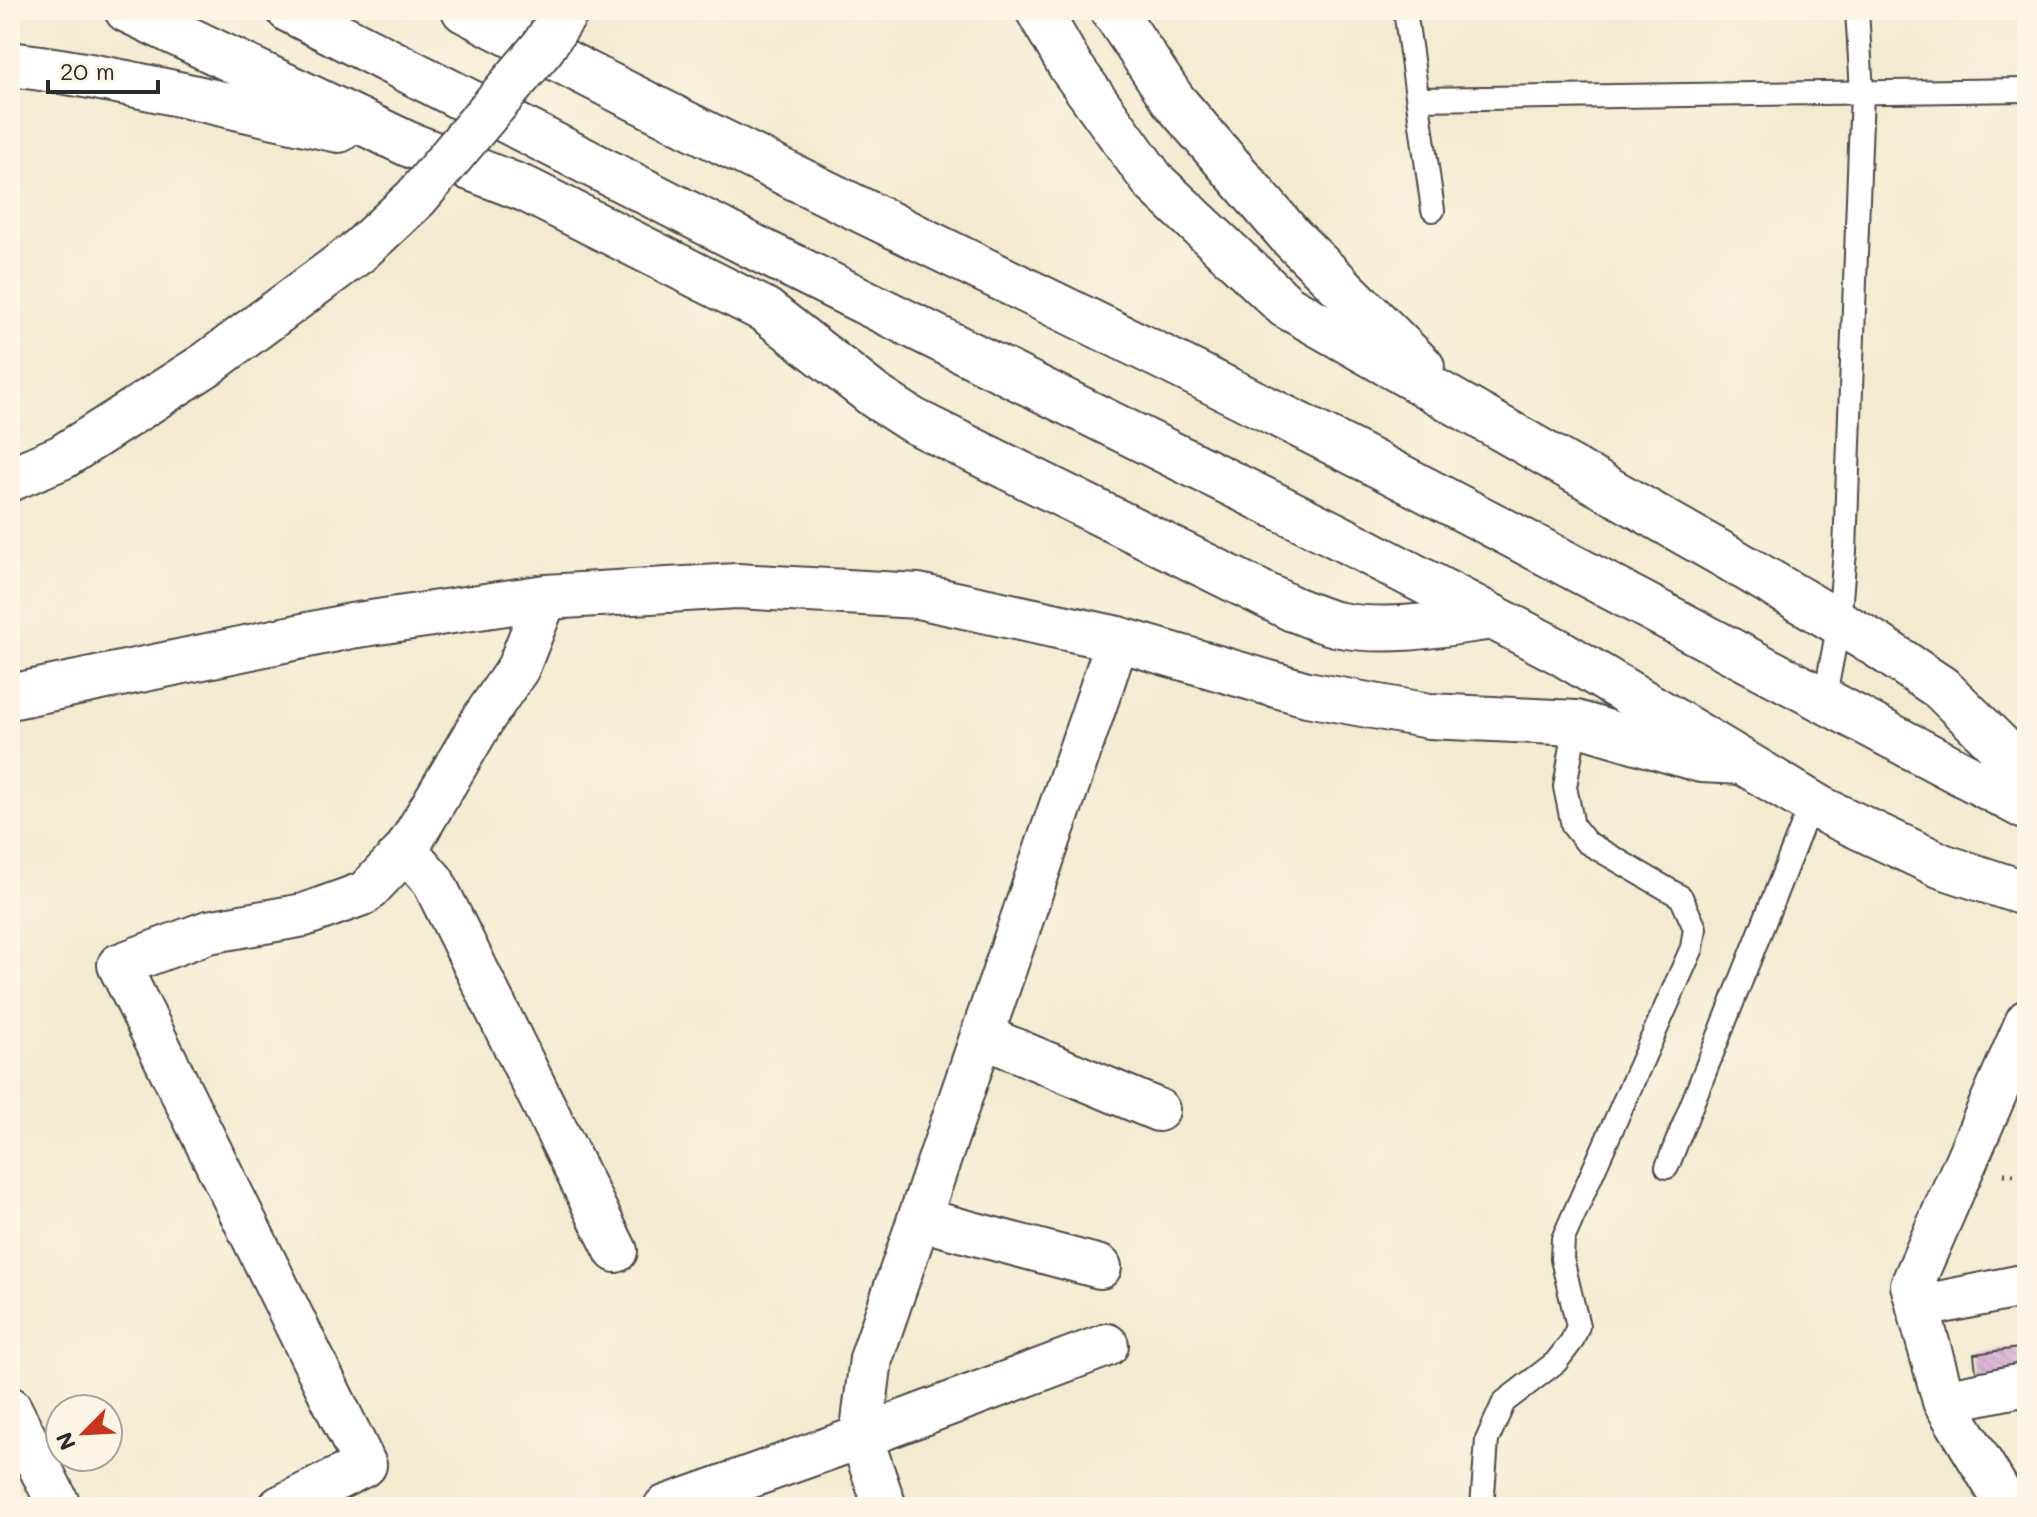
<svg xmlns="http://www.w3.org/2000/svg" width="2037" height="1517" font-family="Mali,sans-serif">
<defs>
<pattern id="building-back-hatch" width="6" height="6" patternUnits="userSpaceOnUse" patternTransform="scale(2)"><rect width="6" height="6" fill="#d3a6d4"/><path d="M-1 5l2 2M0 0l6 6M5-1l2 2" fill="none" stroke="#ab87ac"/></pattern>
</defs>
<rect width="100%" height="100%" fill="#fcf5e5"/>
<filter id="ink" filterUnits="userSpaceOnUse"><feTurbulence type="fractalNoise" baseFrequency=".0125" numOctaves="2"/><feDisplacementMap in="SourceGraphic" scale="16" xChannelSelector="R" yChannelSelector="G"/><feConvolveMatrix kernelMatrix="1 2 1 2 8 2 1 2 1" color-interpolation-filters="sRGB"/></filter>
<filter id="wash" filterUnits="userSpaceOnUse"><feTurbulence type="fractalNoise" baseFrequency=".006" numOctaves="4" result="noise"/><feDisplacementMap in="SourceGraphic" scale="32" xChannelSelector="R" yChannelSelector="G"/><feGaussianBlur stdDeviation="1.8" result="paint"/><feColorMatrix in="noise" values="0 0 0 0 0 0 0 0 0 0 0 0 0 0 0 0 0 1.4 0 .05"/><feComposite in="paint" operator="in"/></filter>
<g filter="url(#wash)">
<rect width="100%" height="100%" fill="#f4ead1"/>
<g id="blocks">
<polygon fill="url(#building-back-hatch)" points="2019,1348 2022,1375 1977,1381 1974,1354"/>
</g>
</g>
<g filter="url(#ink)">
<use href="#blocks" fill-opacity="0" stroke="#494844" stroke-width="2"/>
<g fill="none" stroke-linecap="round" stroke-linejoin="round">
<defs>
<g id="service">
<polyline points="1405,10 1433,210"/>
<polyline points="1418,99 2027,90"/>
<polyline points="1824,701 1839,623 1845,551 1862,92 1857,10"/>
<polyline points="1667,1167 1811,804"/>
<polyline points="1482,1507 1487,1440 1504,1402 1556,1362 1572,1341 1578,1326 1562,1259 1563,1239 1692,948 1695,928 1681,897 1586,842 1573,826 1565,787 1576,723"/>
</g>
<g id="minor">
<polyline points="406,850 433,881 616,1251"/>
<polyline points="982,1036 1158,1110"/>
<polyline points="919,1219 1100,1267"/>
<polyline points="1918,1307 2027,1285"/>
<polyline points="1944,1401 2027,1384"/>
<polyline points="10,1408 60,1507"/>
<polyline points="280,1507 365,1465 119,965 208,932 304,915 365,893 406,850 485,716 518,668 546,597"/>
<polyline points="665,1507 861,1437 1107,1345"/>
<polyline points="885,1507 861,1437 871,1359 1118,639"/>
<polyline points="2008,1507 1944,1401 1912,1285 2027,1021"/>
</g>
<polyline id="tertiary" points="10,697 351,626 546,597 737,586 918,596 1118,639 1307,694 1429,716 1576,723 1701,760 1742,762"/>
<g id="trunk">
<polyline points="289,10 764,252 1335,535 1560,652 1821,809 1942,866 2027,894"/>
<path d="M464 10C763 168 1071 308 1372 462 1591 575 1809 693 2027 808"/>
</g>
<g id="motorway">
<path d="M127 10 408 144 527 190 765 310 875 396 912 420 1293 609C1308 614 1325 623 1341 625 1391 634 1442 624 1492 617"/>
<polyline points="1038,10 1071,67 1154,182 1286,306 1722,554 1877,645 1941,688 2027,773"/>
<polyline points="1113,10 1173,100 1291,237 1422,367"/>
<path d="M10 64C122 77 229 107 339 130"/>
<polyline points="10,479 62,457 207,364 358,252"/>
</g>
</defs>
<use href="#service" stroke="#494844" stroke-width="26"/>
<use href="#minor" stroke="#494844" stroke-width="46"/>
<use href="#tertiary" stroke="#494844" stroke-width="48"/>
<use href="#trunk" stroke="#494844" stroke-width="48"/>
<use href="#motorway" stroke="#494844" stroke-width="48"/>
<polyline stroke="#494844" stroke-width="5" stroke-dasharray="2 6" stroke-linecap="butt" points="2004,1174 2027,1176"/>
<use href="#service" stroke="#fff" stroke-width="22"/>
<use href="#minor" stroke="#fff" stroke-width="42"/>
<use href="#tertiary" stroke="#fff" stroke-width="44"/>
<use href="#trunk" stroke="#fff" stroke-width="44"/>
<use href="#motorway" stroke="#fff" stroke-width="44"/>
<defs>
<polyline id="motorway-bridge" points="358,252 416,198 543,47 567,10"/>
</defs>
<use href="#motorway-bridge" stroke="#494844" stroke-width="48" stroke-linecap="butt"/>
<use href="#motorway-bridge" stroke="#fff" stroke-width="44"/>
</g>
</g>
<rect width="2037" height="1517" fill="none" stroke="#fcf5e5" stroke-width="40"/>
<g transform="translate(84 1433) rotate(246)"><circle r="38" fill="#fcf5e5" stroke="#a8a49b" stroke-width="2"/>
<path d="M0-6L14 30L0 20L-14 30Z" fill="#c8321e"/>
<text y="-12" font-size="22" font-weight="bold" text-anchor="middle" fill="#2b2b2b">N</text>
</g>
<path d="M48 80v12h110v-12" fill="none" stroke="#2b2b2b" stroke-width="4"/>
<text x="60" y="80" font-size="24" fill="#2b2b2b" stroke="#fcf5e5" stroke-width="6" paint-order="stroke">20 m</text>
</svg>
